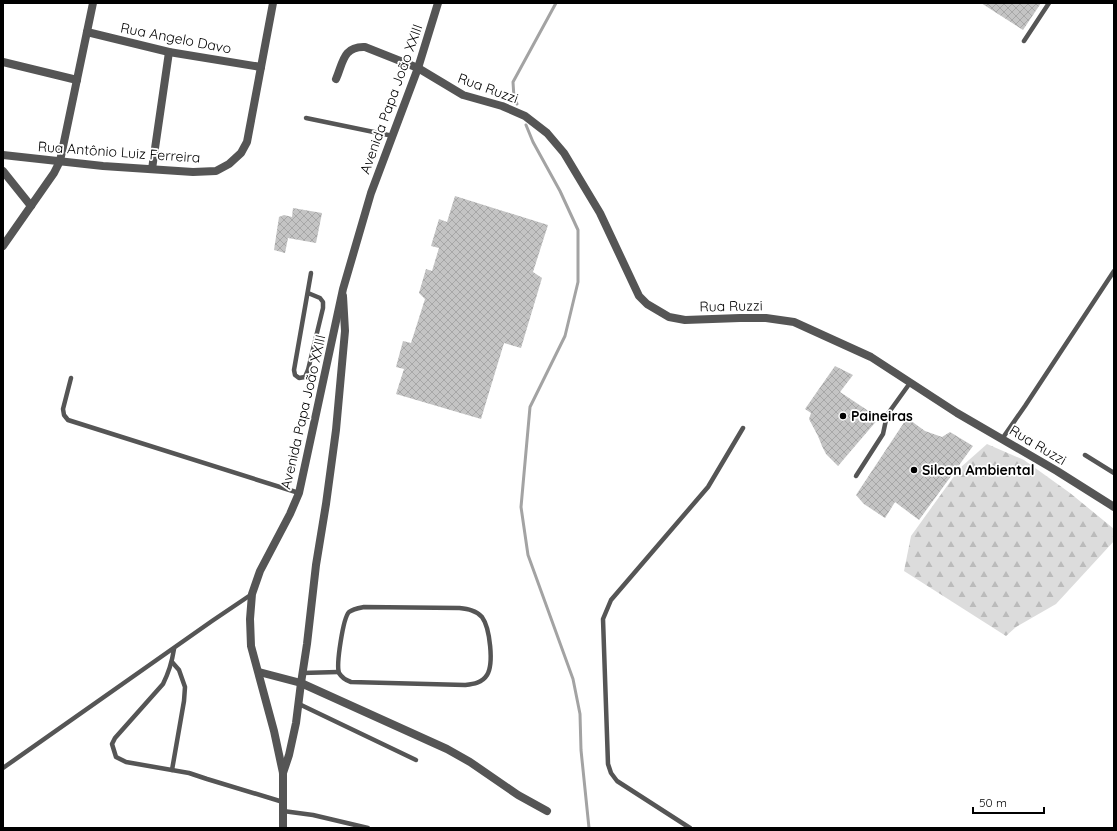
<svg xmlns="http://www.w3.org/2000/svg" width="1117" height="831" font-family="Quicksand,sans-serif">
<defs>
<pattern id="forest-firs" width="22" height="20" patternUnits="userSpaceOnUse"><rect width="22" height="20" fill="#dcdcdc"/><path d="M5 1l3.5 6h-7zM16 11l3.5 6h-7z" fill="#bbb"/></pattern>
<pattern id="building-cross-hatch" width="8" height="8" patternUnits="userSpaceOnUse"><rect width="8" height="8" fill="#c4c4c4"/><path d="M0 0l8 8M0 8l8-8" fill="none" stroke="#a7a7a7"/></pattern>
</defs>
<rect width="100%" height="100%" fill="#fff"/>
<polygon fill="url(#forest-firs)" points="987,444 1024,460 1070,493 1114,529 1114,541 1056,604 1016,627 1006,636 904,571 911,536 960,468"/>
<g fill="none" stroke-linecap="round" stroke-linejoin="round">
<g stroke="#a3a3a3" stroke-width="3">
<polyline points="517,104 514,98 513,82 556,3"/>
<polyline points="526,125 533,142 560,191 578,230 578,282 565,336 530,407 521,507 528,555 573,679 580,714 581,750 589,828"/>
</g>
</g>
<g fill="url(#building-cross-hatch)">
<polygon points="981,3 1041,3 1023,30"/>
<polygon points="455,196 548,225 533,272 542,278 521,348 504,343 481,419 396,394 404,369 396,367 403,341 411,343 425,299 419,293 426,269 432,271 439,248 431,246 439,219 447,222"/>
<polygon points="293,208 322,213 316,243 288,238 285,253 274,250 279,217 284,215 292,217"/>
<polygon points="835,366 853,375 840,392 879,418 838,466 826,454 822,446 818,436 809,419 811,413 805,409"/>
<polygon points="907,418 925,431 942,437 950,432 973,446 919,520 895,502 885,518 864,504 856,495"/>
</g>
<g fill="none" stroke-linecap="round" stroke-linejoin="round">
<g stroke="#555" stroke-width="4.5">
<polyline points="1024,41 1049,3"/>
<polyline points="306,118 393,136"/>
<polyline points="308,293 320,298 323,302 323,308 308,370 305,377 299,378 295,375 294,370 311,273"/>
<polyline points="71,378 63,409 64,415 68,420 299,493"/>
<polyline points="1002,439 1025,406 1114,271"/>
<polyline points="1085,455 1114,473"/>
<polyline points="856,476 883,434 887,415 910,383"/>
<path d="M364 607 459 608C467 609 476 610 482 617 490 628 494 664 487 675 482 683 473 684 465 685L351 682C345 680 342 678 339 673 336 665 343 618 349 612 353 609 359 608 364 607Z"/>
<path d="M174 649C172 662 169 672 163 684L115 738 112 744 116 757 126 762 189 773 207 779 283 802"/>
<polyline points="172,662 179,670 185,687 184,701 172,770"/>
<polyline points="302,673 338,672"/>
<polyline points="299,704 416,760"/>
<polyline points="3,768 212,621 252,594"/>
<polyline points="283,811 313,815 368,828"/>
<polyline points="690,828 617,781 611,773 608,764 603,619 611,600 708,487 743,428"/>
</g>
<g stroke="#555" stroke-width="8">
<polyline points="87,32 169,52 261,67"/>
<polyline points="3,62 77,80"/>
<path d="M336 79C343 63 343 46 365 47L418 68 463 95 502 106 525 116 547 133 564 153 600 213 639 296 647 304 669 317 685 320 740 318H766L794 322 871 357 957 413 1057 471 1114 507"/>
<polyline points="3,155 103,166 193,172 216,171 229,164 241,153 247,142 273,3"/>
<polyline points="152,169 169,52"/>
<polyline points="3,171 31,206"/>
<polyline points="3,246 54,173 60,161 93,3"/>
<polyline points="259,672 301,683 447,749 470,762 518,795 547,811"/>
<polyline points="283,773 289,755 296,723 301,683 307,644 316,565 326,504 336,430 345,331 343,296"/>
</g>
<polyline stroke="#555" stroke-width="8" points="283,828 283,773 274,731 251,646 250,619 252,594 260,571 290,514 299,493 343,289 371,193 418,68 438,3"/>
</g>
<g fill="#000" stroke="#fff" stroke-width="1.5">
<circle cx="843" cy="416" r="4"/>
<circle cx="914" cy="470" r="4"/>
</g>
<g text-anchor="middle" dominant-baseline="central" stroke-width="3.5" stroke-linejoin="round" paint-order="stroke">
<g font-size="14" fill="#000" stroke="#fff">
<text transform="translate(176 38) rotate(11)">Rua Angelo Davo</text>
<text transform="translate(488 88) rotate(20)">Rua Ruzzi</text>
<text transform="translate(391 99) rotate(-70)">Avenida Papa João XXIII</text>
<text transform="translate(119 152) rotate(4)">Rua Antônio Luiz Ferreira</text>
<text transform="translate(731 306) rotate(-1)">Rua Ruzzi</text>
<text transform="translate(303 412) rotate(-77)">Avenida Papa João XXIII</text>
<text transform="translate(1038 445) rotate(31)">Rua Ruzzi</text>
</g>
<g font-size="14" font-weight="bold" fill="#000" stroke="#fff" text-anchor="start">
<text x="851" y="416">Paineiras</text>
<text x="922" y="470">Silcon Ambiental</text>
</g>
</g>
<rect width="1117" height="831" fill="none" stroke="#000000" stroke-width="8"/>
<path d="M973 807v6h71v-6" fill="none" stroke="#000000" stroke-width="2"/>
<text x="979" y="807" font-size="12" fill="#000000" stroke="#ffffff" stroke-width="3" paint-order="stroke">50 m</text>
</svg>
